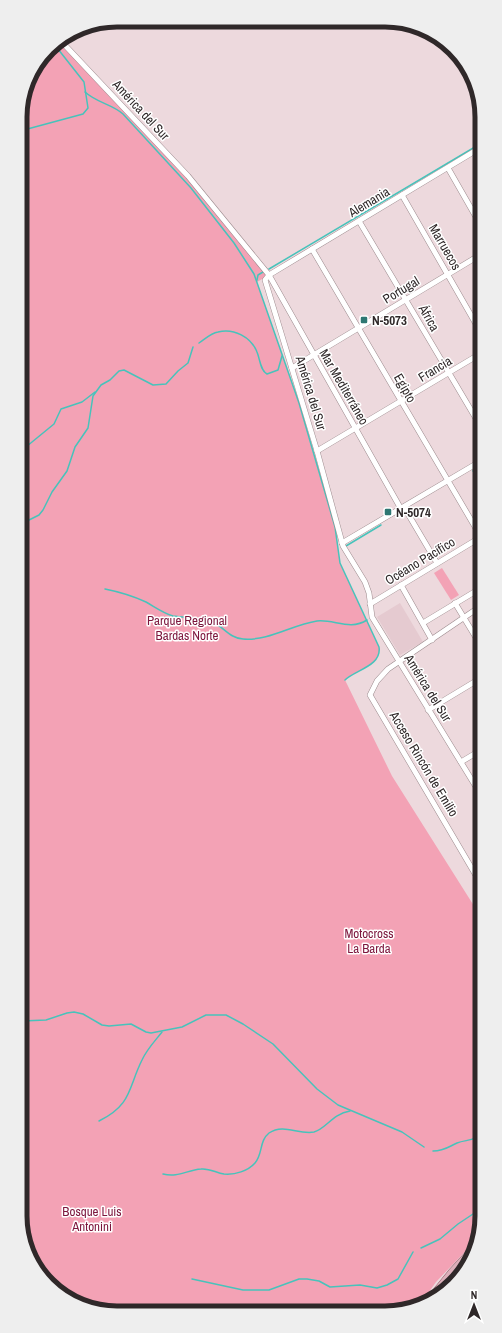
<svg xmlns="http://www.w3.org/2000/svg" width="502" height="1333" font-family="'Archivo Narrow',sans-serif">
<rect width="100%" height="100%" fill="#edd9dd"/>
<polygon fill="#e5cad0" points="400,603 423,642 400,655 377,617"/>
<g fill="#f3a2b5">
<path d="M60 40 188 176 269 275 257 282 299 403 335 527 340 563 379 647C382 666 355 670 345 680L392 776 481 917 482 1222 478 1238 436 1282 419 1306 404 1311H98L48 1285 22 1235 20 110 30 74 53 44Z"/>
<polygon points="442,568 459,595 451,600 434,573"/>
<polygon points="475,1252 458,1280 434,1300 452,1276"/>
</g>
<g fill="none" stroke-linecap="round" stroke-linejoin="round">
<g stroke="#47c3bb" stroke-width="1.5">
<path d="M85 92C97 103 112 104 123 114L191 188 234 243 254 274 299 403 335 527 340 563 379 647C382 666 355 670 345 680"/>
<polyline points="20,131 83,114 88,108 84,82 54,44"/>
<polyline points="269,269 480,144"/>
<polyline points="257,280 258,275 263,272"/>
<path d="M199 343C205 339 211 333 218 332 234 328 251 337 257 352 260 359 260 370 267 374L278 370 282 356"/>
<polyline points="21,451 54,424 61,409 82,402 95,392"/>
<polyline points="473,471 481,466"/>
<polyline points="21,524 39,515 43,510 52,492 67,471 75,447 88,428 93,396 101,385 110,380 119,371 124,370 153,385 166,384 178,371 188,363 193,347"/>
<polyline points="346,546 381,525"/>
<path d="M105 589C120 592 133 596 146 602 155 607 163 613 173 616 185 618 198 617 210 621 223 625 228 638 243 639 270 641 291 625 317 621 334 619 350 631 367 620"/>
<polyline points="22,1021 46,1020 67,1013 74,1012 83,1014 102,1025 109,1026 131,1024 146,1032 151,1033 182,1027 206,1015 226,1015 243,1024 273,1044 317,1089 338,1105 402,1132 424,1147"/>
<path d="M99 1121C132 1105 128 1088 142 1060 147 1049 155 1041 162 1032"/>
<path d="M433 1151C444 1151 448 1147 457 1143 467 1139 476 1142 482 1131"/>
<path d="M163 1174C178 1178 187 1170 201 1169 210 1168 216 1173 224 1174 235 1175 248 1171 255 1163 263 1154 259 1141 269 1133 284 1123 298 1135 314 1132 326 1129 332 1114 350 1111"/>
<polyline points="421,1248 440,1239 458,1224 482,1208"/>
<polyline points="192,1279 243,1290 269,1290 299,1279 307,1279 319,1281 330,1287 360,1285 377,1288 387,1285 398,1279 413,1252"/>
</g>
<defs>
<g id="minor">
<polyline points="60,40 188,176 269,275 401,509"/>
<polyline points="480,148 269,275 265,280 317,451 343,546 365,582 369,593 372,617 481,795"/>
<polyline points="448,168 480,224"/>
<polyline points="402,195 480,331"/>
<polyline points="359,221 481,427"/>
<polyline points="312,249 481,537"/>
<polyline points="292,368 480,255"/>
<polyline points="317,451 480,354"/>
<polyline points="404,507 437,563"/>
<polyline points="342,543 481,461"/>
<polyline points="401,585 432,640"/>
<polyline points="455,603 481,646"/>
<polyline points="370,604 481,537"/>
<polyline points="481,606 388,669 377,681 370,695 481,884"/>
<polyline points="423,623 481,588"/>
<polyline points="428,710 481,678"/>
<polyline points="461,762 481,750"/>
</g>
<polyline id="major" points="427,1303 452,1272 477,1245"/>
</defs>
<use href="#minor" stroke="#9c8a8d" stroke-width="6"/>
<use href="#major" stroke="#905d69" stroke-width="8"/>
<use href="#minor" stroke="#fff" stroke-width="5"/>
<use href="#major" stroke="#dcafba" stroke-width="7"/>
</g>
<g fill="#2e7772" stroke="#fff" stroke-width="1.5">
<rect x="360" y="316" width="8" height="8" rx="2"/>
<rect x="384" y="508" width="8" height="8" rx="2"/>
</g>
<g text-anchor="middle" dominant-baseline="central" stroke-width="3" stroke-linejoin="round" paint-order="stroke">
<g font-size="13" fill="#2f2829" stroke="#fff">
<text transform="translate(141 110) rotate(47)">América del Sur</text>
<text transform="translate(369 202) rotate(-31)">Alemania</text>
<text transform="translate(445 247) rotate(60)">Marruecos</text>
<text transform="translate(401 290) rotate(-31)">Portugal</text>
<text transform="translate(429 318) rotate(60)">África</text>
<text transform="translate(435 369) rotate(-31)">Francia</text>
<text transform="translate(344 387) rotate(60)">Mar Mediterráneo</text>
<text transform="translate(405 388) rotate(60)">Egipto</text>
<text transform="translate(311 393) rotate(73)">América del Sur</text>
<text transform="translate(420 561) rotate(-31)">Océano Pacífico</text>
<text transform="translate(428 688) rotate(58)">América del Sur</text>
<text transform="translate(424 764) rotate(59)">Acceso Rincón de Emilio</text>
</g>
<g font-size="13" font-weight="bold" fill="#2f2829" stroke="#fff" text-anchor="start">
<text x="372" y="320">N-5073</text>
<text x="396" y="512">N-5074</text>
</g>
<g font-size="13" fill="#7c153c" stroke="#fff">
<text x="187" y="620">Parque Regional<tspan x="187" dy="15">Bardas Norte</tspan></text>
<text x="369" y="933">Motocross<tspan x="369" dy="15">La Barda</tspan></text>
<text x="92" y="1211">Bosque Luis<tspan x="92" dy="15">Antonini</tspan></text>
</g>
</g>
<path d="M0 0H502V1333H0ZM117 27H385A90 90 0 0 1 475 117V1216A90 90 0 0 1 385 1306H117A90 90 0 0 1 27 1216V117A90 90 0 0 1 117 27Z" fill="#eee" fill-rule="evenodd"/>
<path fill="none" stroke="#2f2829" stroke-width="5" d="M117 27H385A90 90 0 0 1 475 117V1216A90 90 0 0 1 385 1306H117A90 90 0 0 1 27 1216V117A90 90 0 0 1 117 27Z"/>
<g transform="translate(474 1305)" stroke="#ffffff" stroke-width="3" paint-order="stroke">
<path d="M0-3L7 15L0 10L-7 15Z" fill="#2f2829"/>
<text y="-6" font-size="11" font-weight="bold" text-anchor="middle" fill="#2f2829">N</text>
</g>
</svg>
